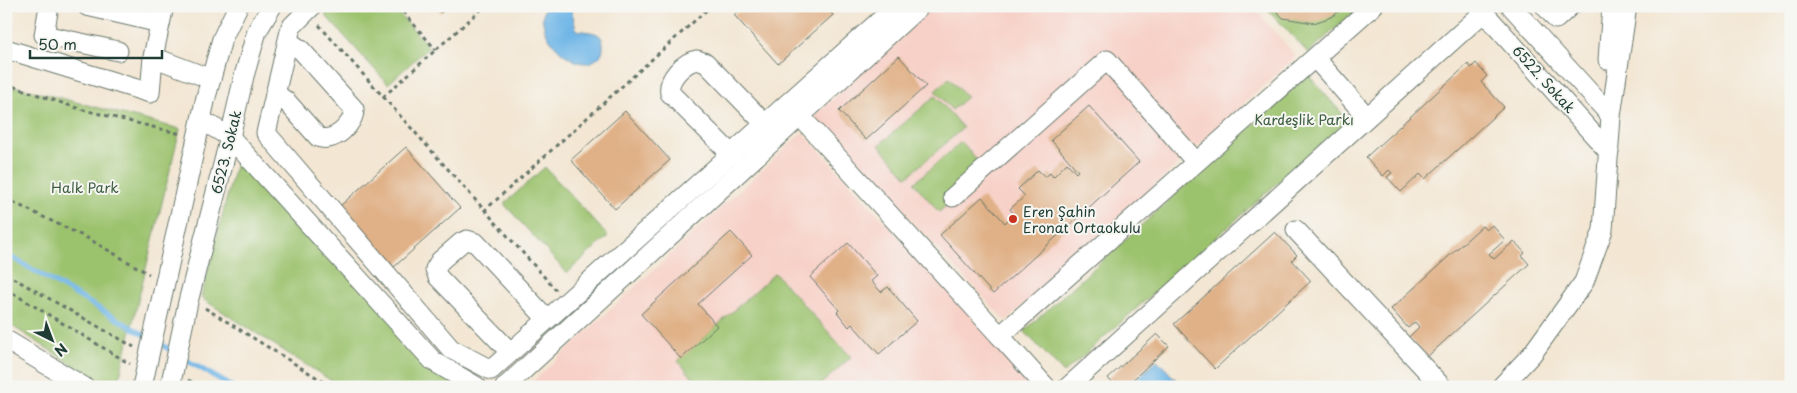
<svg xmlns="http://www.w3.org/2000/svg" width="1797" height="393" font-family="'Playpen Sans',sans-serif">
<rect width="100%" height="100%" fill="#f6f6f2"/>
<filter id="ink" filterUnits="userSpaceOnUse"><feTurbulence type="fractalNoise" baseFrequency=".02" numOctaves="2"/><feDisplacementMap in="SourceGraphic" scale="10" xChannelSelector="R" yChannelSelector="G"/><feConvolveMatrix kernelMatrix="1 2 1 2 8 2 1 2 1" color-interpolation-filters="sRGB"/></filter>
<filter id="wash" filterUnits="userSpaceOnUse"><feTurbulence type="fractalNoise" baseFrequency=".0096" numOctaves="4" result="noise"/><feDisplacementMap in="SourceGraphic" scale="20" xChannelSelector="R" yChannelSelector="G"/><feGaussianBlur stdDeviation="1.12" result="paint"/><feColorMatrix in="noise" values="0 0 0 0 0 0 0 0 0 0 0 0 0 0 0 0 0 1.4 0 .05"/><feComposite in="paint" operator="in"/></filter>
<g filter="url(#wash)">
<rect width="100%" height="100%" fill="#f3e6d3"/>
<g fill="#f7d1c8">
<polygon points="934,6 1252,6 1296,56 1006,321 812,118"/>
<polygon points="803,132 1034,385 1032,387 527,387"/>
</g>
<g fill="#9bc26d" stroke="#5d8050">
<polygon points="335,6 392,6 429,47 388,84 325,15"/>
<polygon points="1265,6 1361,6 1308,53"/>
<polygon points="1308,75 1348,120 1064,373 1024,331"/>
<polygon points="949,78 967,97 952,110 935,91"/>
<polygon points="6,84 180,129 117,387 107,387 6,322"/>
<polygon points="935,96 963,128 907,177 879,145"/>
<polygon points="961,142 986,171 939,212 914,183"/>
<polygon points="237,158 462,387 341,387 201,298"/>
<polygon points="545,167 608,236 567,273 504,204"/>
<polygon points="775,273 851,357 818,387 701,387 678,361"/>
</g>
<g fill="#70b6e7" stroke="#487a8e">
<path d="M546 6H569C574 13 573 23 577 30 584 32 595 31 600 36 603 39 603 43 603 47 603 53 600 57 595 60 579 71 555 49 548 36 543 26 540 16 546 6Z"/>
<polygon points="1157,360 1176,380 1169,387 1129,387"/>
</g>
<g fill="none" stroke-linecap="round" stroke-linejoin="round">
<g stroke="#70b6e7" stroke-width="5">
<polyline points="6,254 148,337"/>
<polyline points="155,341 174,352"/>
<polyline points="181,357 233,387"/>
</g>
</g>
<g id="blocks">
<g fill="#e0b187">
<polygon points="436,6 448,6 441,13"/>
<polygon points="744,6 825,6 833,15 778,64 734,15"/>
<polygon points="1272,6 1346,6 1331,17 1314,23 1283,18"/>
<polygon points="899,56 926,86 866,140 839,111"/>
<polygon points="1476,63 1487,76 1481,82 1504,107 1425,179 1420,174 1401,192 1387,177 1392,173 1389,170 1383,176 1366,157 1468,64 1471,68"/>
<polygon points="1089,106 1139,162 993,294 940,235 982,197 1005,223 1014,214 1010,209 1025,196 1018,189 1038,170 1045,177 1050,173 1053,177 1067,163 1076,173 1078,171 1051,140"/>
<polygon points="625,111 670,160 615,209 571,160"/>
<polygon points="406,147 460,208 394,267 340,206"/>
<polygon points="1492,225 1505,240 1489,254 1494,259 1514,241 1525,253 1522,256 1529,264 1427,357 1409,337 1419,327 1415,322 1408,328 1391,309 1482,226 1486,230"/>
<polygon points="731,232 752,255 698,304 717,326 681,359 641,314"/>
<polygon points="1275,232 1297,255 1292,260 1311,281 1215,369 1174,324"/>
<polygon points="848,243 877,276 871,281 881,292 888,287 917,321 879,354 852,324 849,327 837,312 839,310 810,277"/>
<polygon points="1157,334 1169,346 1125,387 1111,387 1114,385 1108,378"/>
</g>
</g>
</g>
<g filter="url(#ink)">
<use href="#blocks" fill-opacity="0" stroke="#69786c" stroke-width="1"/>
<g fill="none" stroke-linecap="round" stroke-linejoin="round">
<defs>
<g id="minor">
<polyline points="49,6 44,35 118,51"/>
<polyline points="87,6 160,23"/>
<polyline points="312,6 291,27 266,133 451,349 491,370 896,6"/>
<polyline points="1478,6 1609,152"/>
<polyline points="1511,6 1611,116"/>
<polyline points="1545,6 1556,19 1570,6"/>
<polyline points="6,49 150,93 153,57 164,6"/>
<polyline points="153,57 211,79"/>
<polyline points="1315,58 1367,117"/>
<polyline points="1608,60 1612,6"/>
<path d="M275 93 287 102 318 137C333 144 355 124 354 109L301 50 288 41"/>
<polyline points="800,116 1000,336"/>
<polyline points="201,120 230,137 433,361 477,387"/>
<path d="M731 154 670 93C667 79 684 62 697 60L706 63 765 124"/>
<polyline points="953,197 1107,60 1196,162"/>
<polyline points="1296,230 1442,387"/>
<polyline points="6,340 84,387"/>
<polyline points="510,352 438,277 435,269 440,261 462,242 467,240 476,243 547,319"/>
<polyline points="142,387 206,97 222,39 238,6"/>
<polyline points="170,387 188,302 230,137 244,76 257,31 272,6"/>
<polyline points="505,387 920,6"/>
<polyline points="1046,387 1000,336 1373,6"/>
<polyline points="1068,387 1484,12"/>
<polyline points="1501,387 1532,354 1584,282 1603,230 1611,116 1627,6"/>
</g>
</defs>
<use href="#minor" stroke="#69786c" stroke-width="21"/>
<g stroke="#69786c" stroke-width="3" stroke-dasharray="4 4" stroke-linecap="butt">
<polyline points="398,6 436,50"/>
<polyline points="319,25 556,290"/>
<polyline points="6,84 80,109 181,134"/>
<polyline points="383,97 485,6"/>
<polyline points="6,199 89,239 149,274"/>
<polyline points="484,211 711,6"/>
<polyline points="6,274 134,347"/>
<polyline points="6,289 130,364"/>
<polyline points="205,308 332,387"/>
<polyline points="188,380 202,387"/>
</g>
<use href="#minor" stroke="#fff" stroke-width="19"/>
</g>
</g>
<circle fill="#c8321e" stroke="#f6f6f2" stroke-width="2" cx="1013" cy="219" r="5"/>
<g text-anchor="middle" dominant-baseline="central" stroke-width="4" stroke-linejoin="round" paint-order="stroke">
<g font-size="14" fill="#1f3d34" stroke="#f6f6f2">
<text transform="translate(1544 79) rotate(48)">6522. Sokak</text>
<text transform="translate(226 152) rotate(-76)">6523. Sokak</text>
</g>
<g font-size="14" fill="#3e5e42" stroke="#f6f6f2">
<text x="1304" y="119">Kardeşlik Parkı</text>
<text x="85" y="187">Halk Park</text>
</g>
<g font-size="14" fill="#1f3d34" stroke="#f6f6f2" text-anchor="start">
<text x="1023" y="211">Eren Şahin<tspan x="1023" dy="16">Eronat Ortaokulu</tspan></text>
</g>
</g>
<rect width="1797" height="393" fill="none" stroke="#f6f6f2" stroke-width="25"/>
<g transform="translate(52 340) rotate(138)" stroke="#f6f6f2" stroke-width="4" paint-order="stroke">
<path d="M0-4L9 19L0 12L-9 19Z" fill="#1f3d34"/>
<text y="-8" font-size="14" font-weight="bold" text-anchor="middle" fill="#1f3d34">N</text>
</g>
<path d="M30 50v8h132v-8" fill="none" stroke="#1f3d34" stroke-width="2.5"/>
<text x="38" y="50" font-size="15" fill="#1f3d34" stroke="#f6f6f2" stroke-width="4" paint-order="stroke">50 m</text>
</svg>
